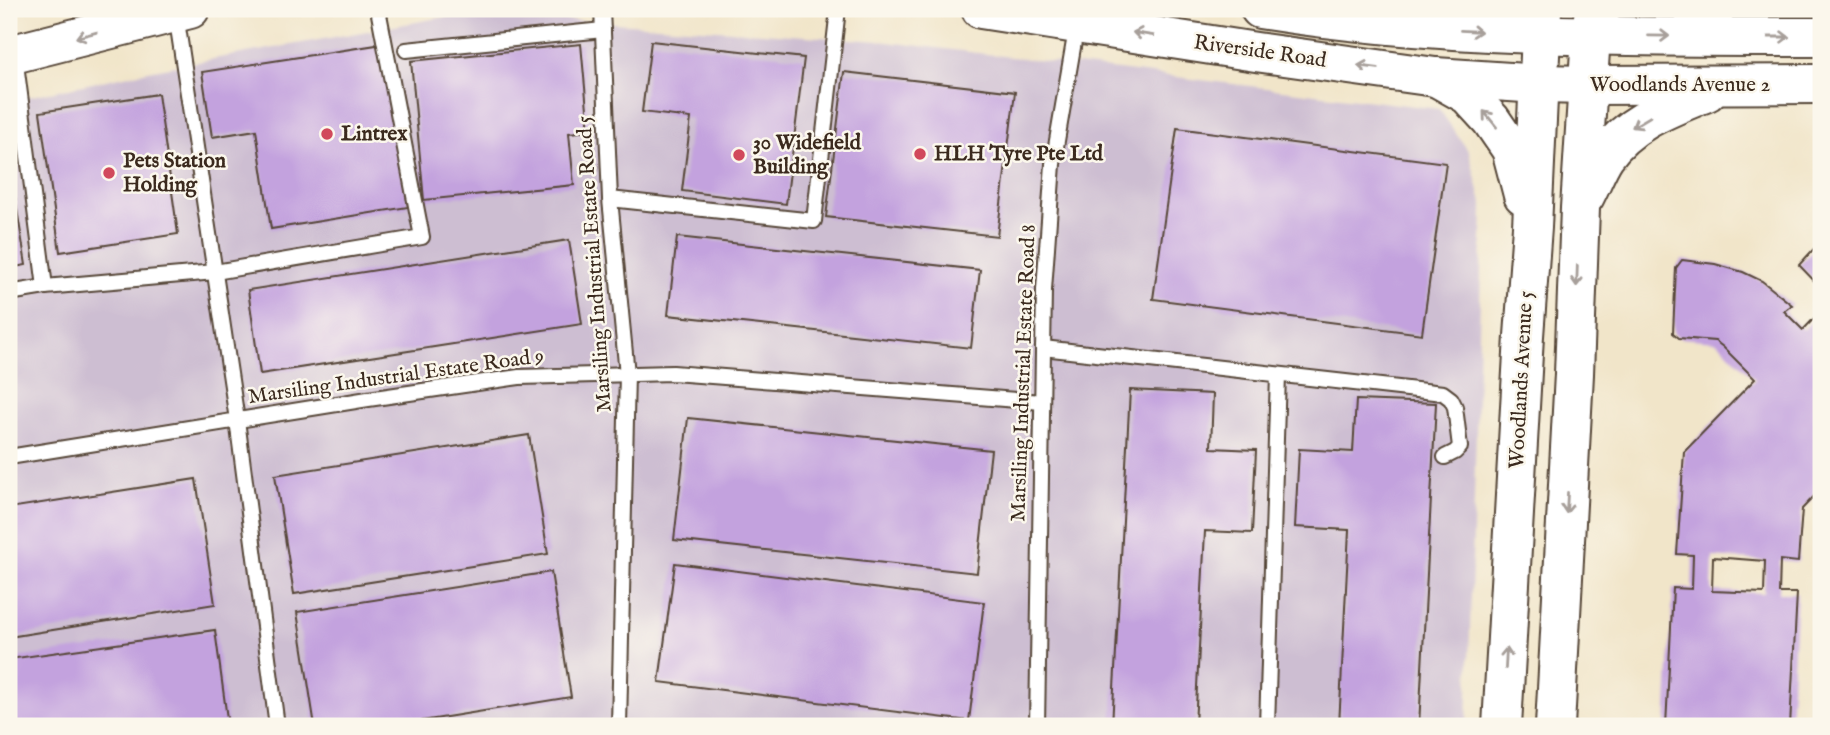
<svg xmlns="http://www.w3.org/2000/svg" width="1830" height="735" font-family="'IM FELL English',serif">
<rect width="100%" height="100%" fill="#fbf7ec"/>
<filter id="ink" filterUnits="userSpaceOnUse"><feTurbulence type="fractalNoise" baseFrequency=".0143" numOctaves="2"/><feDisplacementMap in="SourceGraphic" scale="14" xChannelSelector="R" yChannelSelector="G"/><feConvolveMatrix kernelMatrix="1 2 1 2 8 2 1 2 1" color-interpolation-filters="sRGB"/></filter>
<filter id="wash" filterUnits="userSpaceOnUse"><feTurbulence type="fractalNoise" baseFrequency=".00686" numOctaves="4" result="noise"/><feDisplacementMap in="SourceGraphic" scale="28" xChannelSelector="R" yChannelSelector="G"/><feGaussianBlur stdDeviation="1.57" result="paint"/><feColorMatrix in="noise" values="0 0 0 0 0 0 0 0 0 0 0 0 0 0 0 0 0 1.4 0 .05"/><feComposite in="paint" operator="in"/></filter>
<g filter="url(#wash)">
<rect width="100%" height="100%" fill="#f1e5c9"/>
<polygon fill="#cdbed2" points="466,13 879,41 1439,109 1469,152 1483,206 1467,726 9,726 9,101 148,71"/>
<g id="blocks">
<g fill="#c3a2de" fill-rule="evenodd">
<polygon points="651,41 804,58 786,204 682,191 691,118 642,112"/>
<polygon points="383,44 408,207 271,229 256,130 212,137 202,72"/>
<polygon points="581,44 589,131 569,133 574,185 424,200 411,61"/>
<polygon points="844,72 1015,92 997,236 826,217"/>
<polygon points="158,94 178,234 60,252 40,112"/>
<polygon points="1177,128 1446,163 1422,334 1153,299"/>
<polygon points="10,166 26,265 9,268 9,167"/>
<polygon points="677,237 980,270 971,348 668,315"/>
<polygon points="569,240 582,324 260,374 248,290"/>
<polygon points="1821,241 1821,288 1799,265"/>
<path d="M1682 260 1715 264 1743 272 1762 281 1792 305 1784 311 1803 330 1821 311V489L1802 509 1798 562 1780 560 1779 593H1797L1790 726H1666L1673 588 1692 589 1693 555 1677 554 1684 452 1755 379 1723 347 1715 341 1679 338 1673 333 1676 268ZM1713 557 1765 561 1764 593 1712 591Z"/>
<polygon points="1130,390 1213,394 1211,448 1256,450 1252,533 1205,531 1195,726 1112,726"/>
<polygon points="1356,400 1436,403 1419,726 1339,726 1349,530 1295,527 1299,449 1353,452"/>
<polygon points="688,418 991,450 977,573 674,540"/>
<polygon points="529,435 548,554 294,594 275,475"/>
<polygon points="196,479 215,604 9,637 9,508"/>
<polygon points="675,563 984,602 969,721 659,682"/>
<polygon points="551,572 571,697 391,726 315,726 297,612"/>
<polygon points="215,630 228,726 9,726 9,659"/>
</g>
</g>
</g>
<g filter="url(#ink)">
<use href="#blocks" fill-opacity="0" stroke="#564638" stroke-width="2"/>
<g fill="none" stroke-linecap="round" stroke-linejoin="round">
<defs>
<g id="service">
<polyline points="602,9 610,199 627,374 619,726"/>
<polyline points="176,14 237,420 277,726"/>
<polyline points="406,50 603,30"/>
<polyline points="15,56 45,287"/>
<polyline points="610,199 814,221 838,9"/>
<polyline points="9,293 45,287 215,272 422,237 378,9"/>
<polyline points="1043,348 1443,393 1451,399 1455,407 1460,447 1455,452 1445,457"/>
<polyline points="9,457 368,399 519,377 673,373 1042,402"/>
<polyline points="1037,726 1044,290 1053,164 1077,24"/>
<polyline points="1267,726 1278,375"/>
</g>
<g id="secondary">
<polyline points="1541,34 1542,9"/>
<polyline points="1591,35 1594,9"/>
</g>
<g id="primary">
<polyline points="981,9 1256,52 1435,77 1540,84 1588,85 1821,84"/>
<path d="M1260 9C1445 39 1634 37 1821 37"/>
<polyline points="9,55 190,9"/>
<polyline points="1436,77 1468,95 1491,120 1511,149 1523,195"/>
<path d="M1585 196C1592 183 1597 168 1605 156 1630 121 1669 108 1707 92"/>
<polyline points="1502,726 1524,336 1532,227 1541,34"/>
<polyline points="1555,726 1574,374 1580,208 1591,35"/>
</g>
</defs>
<use href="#service" stroke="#564638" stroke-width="18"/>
<use href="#secondary" stroke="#564638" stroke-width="42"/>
<use href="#primary" stroke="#564638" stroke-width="42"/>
<use href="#service" stroke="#fff" stroke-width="14"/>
<use href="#secondary" stroke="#fff" stroke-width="38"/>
<use href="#primary" stroke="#fff" stroke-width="38"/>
</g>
<defs><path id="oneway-shaft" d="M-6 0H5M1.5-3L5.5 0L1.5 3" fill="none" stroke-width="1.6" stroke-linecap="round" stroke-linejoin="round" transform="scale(1.75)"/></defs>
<g stroke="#a79f9a">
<use href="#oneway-shaft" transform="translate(1471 31) rotate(3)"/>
<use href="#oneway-shaft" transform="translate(1143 34) rotate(-171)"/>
<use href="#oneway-shaft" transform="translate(86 35) rotate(165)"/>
<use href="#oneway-shaft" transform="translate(1659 36) rotate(1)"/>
<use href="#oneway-shaft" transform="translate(1779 37)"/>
<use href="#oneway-shaft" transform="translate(1368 67) rotate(-172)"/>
<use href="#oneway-shaft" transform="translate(1490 119) rotate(-129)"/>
<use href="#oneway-shaft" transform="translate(1641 122) rotate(149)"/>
<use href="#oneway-shaft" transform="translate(1577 276) rotate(92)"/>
<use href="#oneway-shaft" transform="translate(1567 503) rotate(93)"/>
<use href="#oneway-shaft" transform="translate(1506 658) rotate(-87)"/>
</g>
</g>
<g fill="#d1495b" stroke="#fbf7ec" stroke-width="2.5">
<circle cx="327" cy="134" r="7"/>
<circle cx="920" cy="154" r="7"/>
<circle cx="739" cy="155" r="7"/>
<circle cx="109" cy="173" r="7"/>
</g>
<g text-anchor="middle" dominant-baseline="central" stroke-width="5" stroke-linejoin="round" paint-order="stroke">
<g font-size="21" fill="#3b2a1e" stroke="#fbf7ec">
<text transform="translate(1260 52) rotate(8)">Riverside Road</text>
<text x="1680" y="85">Woodlands Avenue 2</text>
<text transform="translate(595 264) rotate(-94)">Marsiling Industrial Estate Road 5</text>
<text transform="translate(1024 373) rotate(-88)">Marsiling Industrial Estate Road 8</text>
<text transform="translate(396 377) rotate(-8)">Marsiling Industrial Estate Road 9</text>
<text transform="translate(1522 380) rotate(-87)">Woodlands Avenue 5</text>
</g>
<g font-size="21" font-weight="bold" fill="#3b2a1e" stroke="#fbf7ec" text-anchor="start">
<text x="341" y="134">Lintrex</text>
<text x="753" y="143">30 Widefield<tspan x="753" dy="24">Building</tspan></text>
<text x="934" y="154">HLH Tyre Pte Ltd</text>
<text x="123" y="161">Pets Station<tspan x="123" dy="24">Holding</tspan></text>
</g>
</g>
<rect width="1830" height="735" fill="none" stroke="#fbf7ec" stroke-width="35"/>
</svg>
